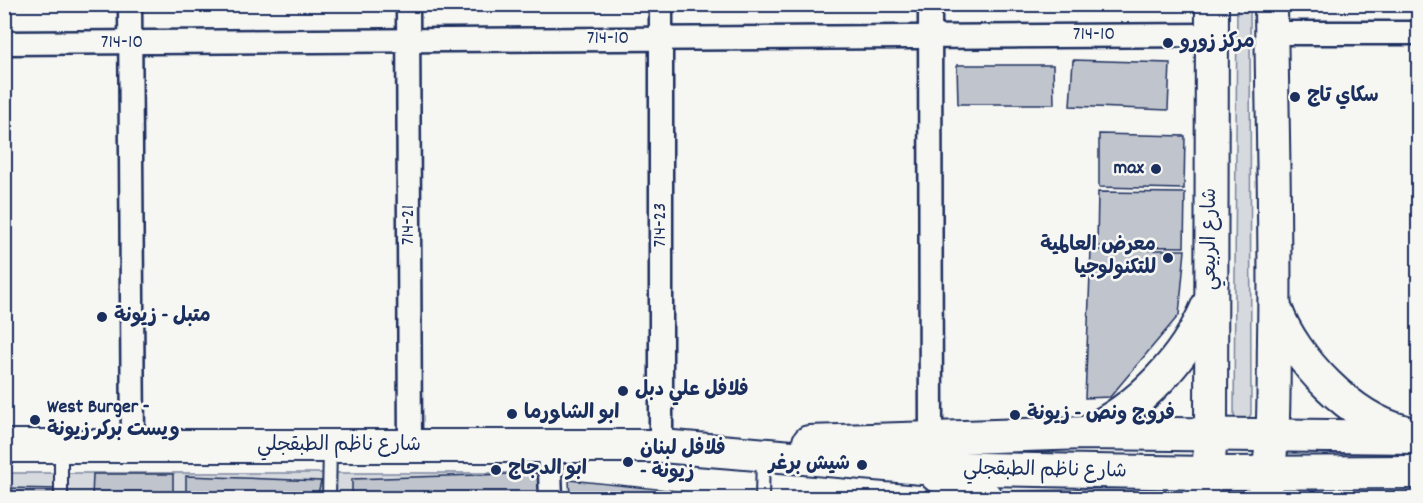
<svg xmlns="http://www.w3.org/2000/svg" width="1423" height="503" font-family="Dekko,'Playpen Sans Arabic',sans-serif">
<rect width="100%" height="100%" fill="#f6f6f2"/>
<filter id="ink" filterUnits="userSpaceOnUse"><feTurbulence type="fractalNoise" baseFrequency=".0167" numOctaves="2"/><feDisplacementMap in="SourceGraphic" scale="12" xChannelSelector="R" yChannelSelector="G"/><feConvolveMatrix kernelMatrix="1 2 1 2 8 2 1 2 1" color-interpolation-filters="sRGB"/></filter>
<g filter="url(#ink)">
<g fill="#d6d9dd" stroke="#78849e" stroke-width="1.5">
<polygon points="1250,4 1251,414 1247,421 1239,422 1234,416 1237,5"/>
<polygon points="4,473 537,473 539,498 5,498"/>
<polygon points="1185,487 1182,498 1024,498 1013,491"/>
</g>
<g fill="#c0c4cd" stroke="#1b2f5e" stroke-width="1.5">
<polygon points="1073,60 1170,63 1168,110 1070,106"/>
<polygon points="957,65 1053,65 1054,104 958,104"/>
<polygon points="1099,134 1185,136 1184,189 1099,187"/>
<polygon points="1098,192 1185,193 1184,247 1097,246"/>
<polygon points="1091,250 1185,250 1179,315 1110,397 1085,398"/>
<polygon points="539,473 540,498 352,498 352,479"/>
<polygon points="93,474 173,474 173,498 92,498"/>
<polygon points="186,476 321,481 317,498 186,498"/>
<polygon points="569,480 736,497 735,498 570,498"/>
<polygon points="4,488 58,489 58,498 4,498"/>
</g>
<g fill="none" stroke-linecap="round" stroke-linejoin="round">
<defs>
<g id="lane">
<polyline points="61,498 61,448"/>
<polyline points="329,498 330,448"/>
<polyline points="762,498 763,455"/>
</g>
<g id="street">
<polyline points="130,4 133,446"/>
<polyline points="408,4 410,446"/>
<polyline points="930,4 931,437"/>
<polyline points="1271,33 1418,33"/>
<polyline points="4,43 1212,35"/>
<polyline points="549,446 551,498"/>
<polyline points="661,446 661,4"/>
</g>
<g id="secondary">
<path d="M1276 310C1294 359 1352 419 1403 431"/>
<path d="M1085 433C1139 408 1185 360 1208 305"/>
<polyline points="809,442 1085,433 1418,437"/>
<polyline points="4,446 661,446 922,468 1208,473 1418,472"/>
<polyline points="936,475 972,490 986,498"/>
<polyline points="1200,498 1208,473 1211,434 1212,4"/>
<path d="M1263 498C1276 447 1273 392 1274 339 1276 228 1272 116 1271 4"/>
</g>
</defs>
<use href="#lane" stroke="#1b2f5e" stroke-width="16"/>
<use href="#street" stroke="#1b2f5e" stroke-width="27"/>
<use href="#secondary" stroke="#1b2f5e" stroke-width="36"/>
<use href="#lane" stroke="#f6f6f2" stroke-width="12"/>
<use href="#street" stroke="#f6f6f2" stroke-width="22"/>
<use href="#secondary" stroke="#f6f6f2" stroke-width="32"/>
</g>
</g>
<g fill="#1b2f5e" stroke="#f6f6f2" stroke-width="2">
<circle cx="1168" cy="43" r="6"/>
<circle cx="1295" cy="97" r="6"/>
<circle cx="1156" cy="169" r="6"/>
<circle cx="1168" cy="258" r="6"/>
<circle cx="102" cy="317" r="6"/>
<circle cx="623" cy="391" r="6"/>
<circle cx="512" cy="414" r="6"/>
<circle cx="1015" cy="415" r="6"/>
<circle cx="35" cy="420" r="6"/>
<circle cx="628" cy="462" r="6"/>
<circle cx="862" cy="465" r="6"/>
<circle cx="496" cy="470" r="6"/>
</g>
<g text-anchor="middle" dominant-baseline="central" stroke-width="5" stroke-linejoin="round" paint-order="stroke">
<g font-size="20" fill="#1b2f5e" stroke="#f6f6f2">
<text x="1094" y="35">714-10</text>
<text x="608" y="39">714-10</text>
<text x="122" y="43">714-10</text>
<text transform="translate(409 225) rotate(-90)">714-21</text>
<text transform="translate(661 225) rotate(-90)">714-23</text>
<text transform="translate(1211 239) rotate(-90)">شارع الربيعي</text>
<text x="339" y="446">شارع ناظم الطبقجلي</text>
<text transform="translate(1045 471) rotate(1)">شارع ناظم الطبقجلي</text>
</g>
<g font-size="20" font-weight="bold" fill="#1b2f5e" stroke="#f6f6f2" text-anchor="start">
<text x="1180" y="43">مركز زورو</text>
<text x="1307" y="97">سكاي تاج</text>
<text x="1144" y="169" text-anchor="end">max</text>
<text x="1156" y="246" text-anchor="end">معرض العالمية<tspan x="1156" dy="23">للتكنولوجيا</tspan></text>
<text x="114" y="317">متبل - زيونة</text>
<text x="635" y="391">فلافل علي دبل</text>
<text x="47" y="408">West Burger -<tspan x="47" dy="23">ويست بركر زيونة</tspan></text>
<text x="524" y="414">ابو الشاورما</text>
<text x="1027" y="415">فروج ونص - زيونة</text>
<text x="640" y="450">فلافل لبنان<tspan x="640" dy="23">- زيونة</tspan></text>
<text x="850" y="465" text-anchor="end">شيش برغر</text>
<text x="508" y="470">ابو الدجاج</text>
</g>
</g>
<rect width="1423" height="503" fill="none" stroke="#f6f6f2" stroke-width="24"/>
<rect x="12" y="12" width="1399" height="479" fill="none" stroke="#1b2f5e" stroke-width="2" filter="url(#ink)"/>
</svg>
